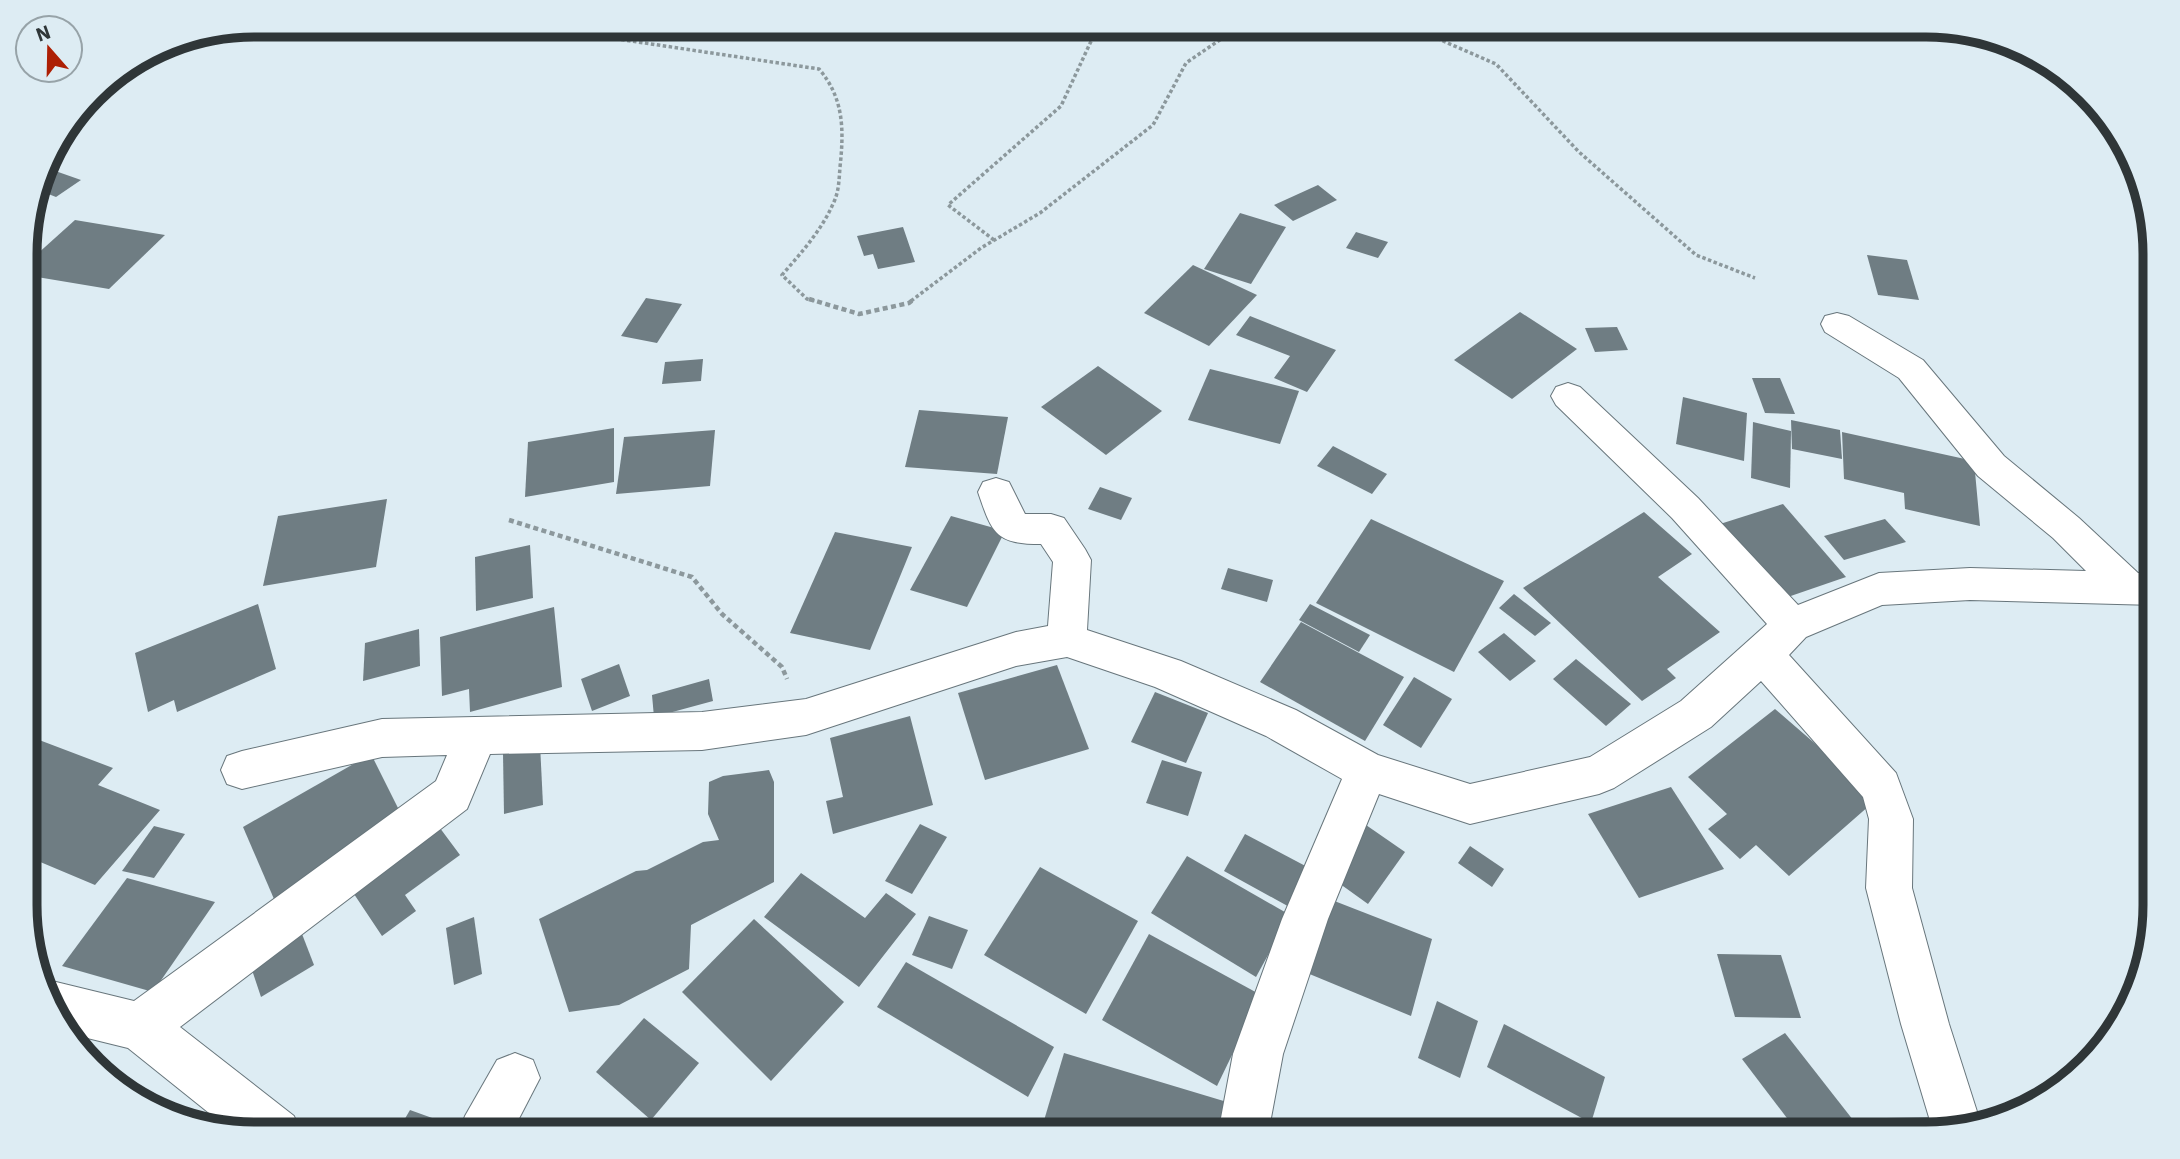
<svg xmlns="http://www.w3.org/2000/svg" width="2180" height="1159" font-family="'IBM Plex Sans',sans-serif">
<rect width="100%" height="100%" fill="#ddecf3"/>
<g fill="#6f7d83">
<polygon points="44,167 81,180 56,197 38,190"/>
<polygon points="1318,185 1337,200 1293,221 1274,205"/>
<polygon points="1240,213 1286,227 1251,284 1204,269"/>
<polygon points="75,220 165,235 109,289 25,275 25,265"/>
<polygon points="903,227 915,262 878,269 873,254 864,256 857,236"/>
<polygon points="1356,232 1388,242 1378,258 1346,248"/>
<polygon points="1867,255 1907,260 1919,300 1878,295"/>
<polygon points="1193,265 1257,295 1209,346 1144,313"/>
<polygon points="646,298 682,304 657,343 621,336"/>
<polygon points="1520,312 1577,349 1512,399 1454,360"/>
<polygon points="1250,316 1336,350 1307,392 1274,378 1290,356 1236,335"/>
<polygon points="1617,327 1628,350 1595,352 1585,328"/>
<polygon points="703,359 701,381 662,384 665,362"/>
<polygon points="1098,366 1162,411 1106,455 1041,407"/>
<polygon points="1210,369 1299,391 1280,444 1188,420"/>
<polygon points="1752,378 1780,378 1795,414 1765,413"/>
<polygon points="1683,397 1747,413 1744,461 1676,444"/>
<polygon points="919,410 1008,417 997,474 905,467"/>
<polygon points="1791,420 1840,430 1842,459 1792,449"/>
<polygon points="1753,422 1791,431 1790,488 1751,478"/>
<polygon points="614,428 614,482 525,497 528,442"/>
<polygon points="715,430 710,486 616,494 624,437"/>
<polygon points="1842,432 1974,461 1980,526 1905,509 1904,493 1844,479"/>
<polygon points="1333,446 1387,474 1372,494 1317,466"/>
<polygon points="1100,487 1132,498 1121,520 1088,509"/>
<polygon points="387,499 376,567 263,586 278,516"/>
<polygon points="1783,504 1846,577 1782,599 1720,524"/>
<polygon points="1644,512 1692,554 1658,577 1720,632 1667,669 1676,678 1642,701 1523,588"/>
<polygon points="951,516 1005,531 967,607 910,590"/>
<polygon points="1371,519 1504,581 1454,672 1316,603"/>
<polygon points="1885,519 1906,542 1844,560 1824,536"/>
<polygon points="835,532 912,547 870,650 790,633"/>
<polygon points="530,545 533,598 476,611 475,557"/>
<polygon points="1228,568 1273,580 1267,602 1221,589"/>
<polygon points="1514,594 1551,623 1535,636 1499,608"/>
<polygon points="258,604 276,669 177,712 174,700 148,712 135,653"/>
<polygon points="1310,604 1370,635 1359,652 1299,620"/>
<polygon points="554,607 562,687 470,712 469,689 442,696 440,637"/>
<polygon points="1301,622 1404,677 1365,741 1260,682"/>
<polygon points="419,629 420,666 363,681 365,643"/>
<polygon points="1504,633 1536,661 1510,681 1478,652"/>
<polygon points="1576,659 1631,704 1606,726 1553,679"/>
<polygon points="619,664 630,696 592,711 581,679"/>
<polygon points="1057,665 1089,749 985,780 958,693"/>
<polygon points="1414,677 1452,699 1421,748 1383,725"/>
<polygon points="709,679 713,701 654,717 652,695"/>
<polygon points="1155,692 1208,713 1186,763 1131,742"/>
<polygon points="1775,709 1878,798 1789,876 1756,845 1740,859 1708,829 1727,814 1688,777"/>
<polygon points="910,716 933,805 833,834 826,801 843,797 830,738"/>
<polygon points="26,735 113,768 98,785 160,810 95,885 26,856"/>
<polygon points="540,744 543,805 504,814 503,753"/>
<polygon points="371,754 405,822 274,899 243,827"/>
<polygon points="1162,760 1202,772 1188,816 1146,803"/>
<polygon points="769,770 774,782 774,882 691,925 689,969 619,1005 569,1012 539,919 636,871 647,870 703,842 719,840 708,814 709,782 723,776"/>
<polygon points="1671,787 1724,869 1639,898 1588,814"/>
<polygon points="434,820 460,855 405,895 416,911 382,936 346,882"/>
<polygon points="920,824 947,837 912,894 885,881"/>
<polygon points="1366,825 1405,852 1368,904 1329,876"/>
<polygon points="154,826 185,834 154,878 122,871"/>
<polygon points="1245,834 1313,870 1293,909 1224,871"/>
<polygon points="1470,846 1504,869 1492,887 1458,863"/>
<polygon points="1187,856 1290,915 1256,977 1151,913"/>
<polygon points="1040,867 1138,921 1086,1014 984,955"/>
<polygon points="801,873 865,918 886,893 916,914 859,987 764,917"/>
<polygon points="127,878 215,902 153,992 62,966"/>
<polygon points="1319,895 1432,939 1411,1016 1295,968"/>
<polygon points="929,916 968,930 952,969 912,955"/>
<polygon points="474,917 482,974 454,985 446,928"/>
<polygon points="754,919 844,1002 771,1081 682,992"/>
<polygon points="302,934 314,965 261,997 250,964"/>
<polygon points="1149,934 1261,995 1217,1086 1102,1020"/>
<polygon points="1717,954 1781,955 1801,1018 1735,1017"/>
<polygon points="906,962 1054,1047 1028,1097 877,1007"/>
<polygon points="1437,1001 1478,1021 1460,1078 1418,1058"/>
<polygon points="644,1018 699,1063 651,1120 596,1072"/>
<polygon points="1504,1024 1605,1077 1591,1123 1487,1067"/>
<polygon points="1785,1033 1864,1134 1799,1134 1742,1059"/>
<polygon points="1064,1053 1227,1102 1220,1134 1040,1134"/>
<polygon points="410,1110 460,1128 456,1134 396,1134"/>
<polygon points="1935,1117 1941,1134 1892,1134 1886,1118"/>
</g>
<g fill="none" stroke-linecap="round" stroke-linejoin="round">
<defs>
<g id="minor">
<path d="M1837 313 1849 316 1923 360 2004 456 2079 518 2138 573H2155V605L1970 600 1882 605 1806 637 1789 655 1896 773 1913 819 1912 888 1949 1024 1980 1121 1934 1134 1901 1024 1866 888 1869 819 1863 797 1761 681 1711 727 1614 788 1599 794 1470 824 1379 794 1328 919 1283 1054 1268 1134H1218L1233 1054 1282 919 1342 779 1266 736 1155 687 1067 657 1016 666 806 735 702 750 490 754 467 809 180 1027 294 1116 301 1134 254 1135 229 1129 128 1048 67 1033 47 986 56 982 134 1001 436 781 447 755 382 757 242 789 227 784 221 770 227 756 242 751 382 719 702 712 806 699 1016 632 1048 626 1053 562 1041 544C995 544 992 533 978 492L983 482 996 478 1009 482 1025 514H1051L1064 518 1085 549 1091 560 1087 630 1181 661 1296 710 1378 755 1470 784 1590 757 1681 701 1767 624 1672 518 1556 405 1551 396 1556 387 1568 383 1580 387 1698 498 1798 605 1879 573 1970 568 2086 571 2053 538 1978 476 1899 378 1825 332 1821 324 1825 316Z"/>
<polygon points="515,1053 533,1060 540,1078 511,1134 458,1134 465,1116 497,1060"/>
</g>
</defs>
<use href="#minor" stroke="#68767c" stroke-width="2"/>
<g stroke="#8c989c" stroke-width="3.5" stroke-dasharray="3.5 2.5" stroke-linecap="butt">
<path d="M576 24 611 38 819 69C844 98 844 130 840 167 839 180 839 192 833 204 821 231 801 253 782 275L807 299 815 301"/>
<polyline points="1404,24 1496,64 1579,152 1696,255 1755,278"/>
<polyline points="994,240 948,205 1061,106 1099,24"/>
<polyline points="911,301 981,248 1040,213 1153,125 1186,63 1243,24"/>
</g>
<g stroke="#8c989c" stroke-width="4.5" stroke-dasharray="5 3.5" stroke-linecap="butt">
<polyline points="809,299 859,314 909,303 914,299"/>
<polyline points="509,520 692,577 722,614 782,667 787,679"/>
</g>
<use href="#minor" fill="#fff" fill-rule="evenodd"/>
</g>
<path d="M0 0H2180V1159H0ZM254 37H1926A217 217 0 0 1 2143 254V905A217 217 0 0 1 1926 1122H254A217 217 0 0 1 37 905V254A217 217 0 0 1 254 37Z" fill="#ddecf3" fill-rule="evenodd"/>
<path fill="none" stroke="#2f3638" stroke-width="9" d="M254 37H1926A217 217 0 0 1 2143 254V905A217 217 0 0 1 1926 1122H254A217 217 0 0 1 37 905V254A217 217 0 0 1 254 37Z"/>
<g transform="translate(49 49) rotate(340)"><circle r="33" fill="#ddecf3" stroke="#97a3a8" stroke-width="2"/>
<path d="M0-5L12 26L0 18L-12 26Z" fill="#ad1f04"/>
<text y="-10" font-size="19" font-weight="bold" text-anchor="middle" fill="#2f3638">N</text>
</g>
</svg>
